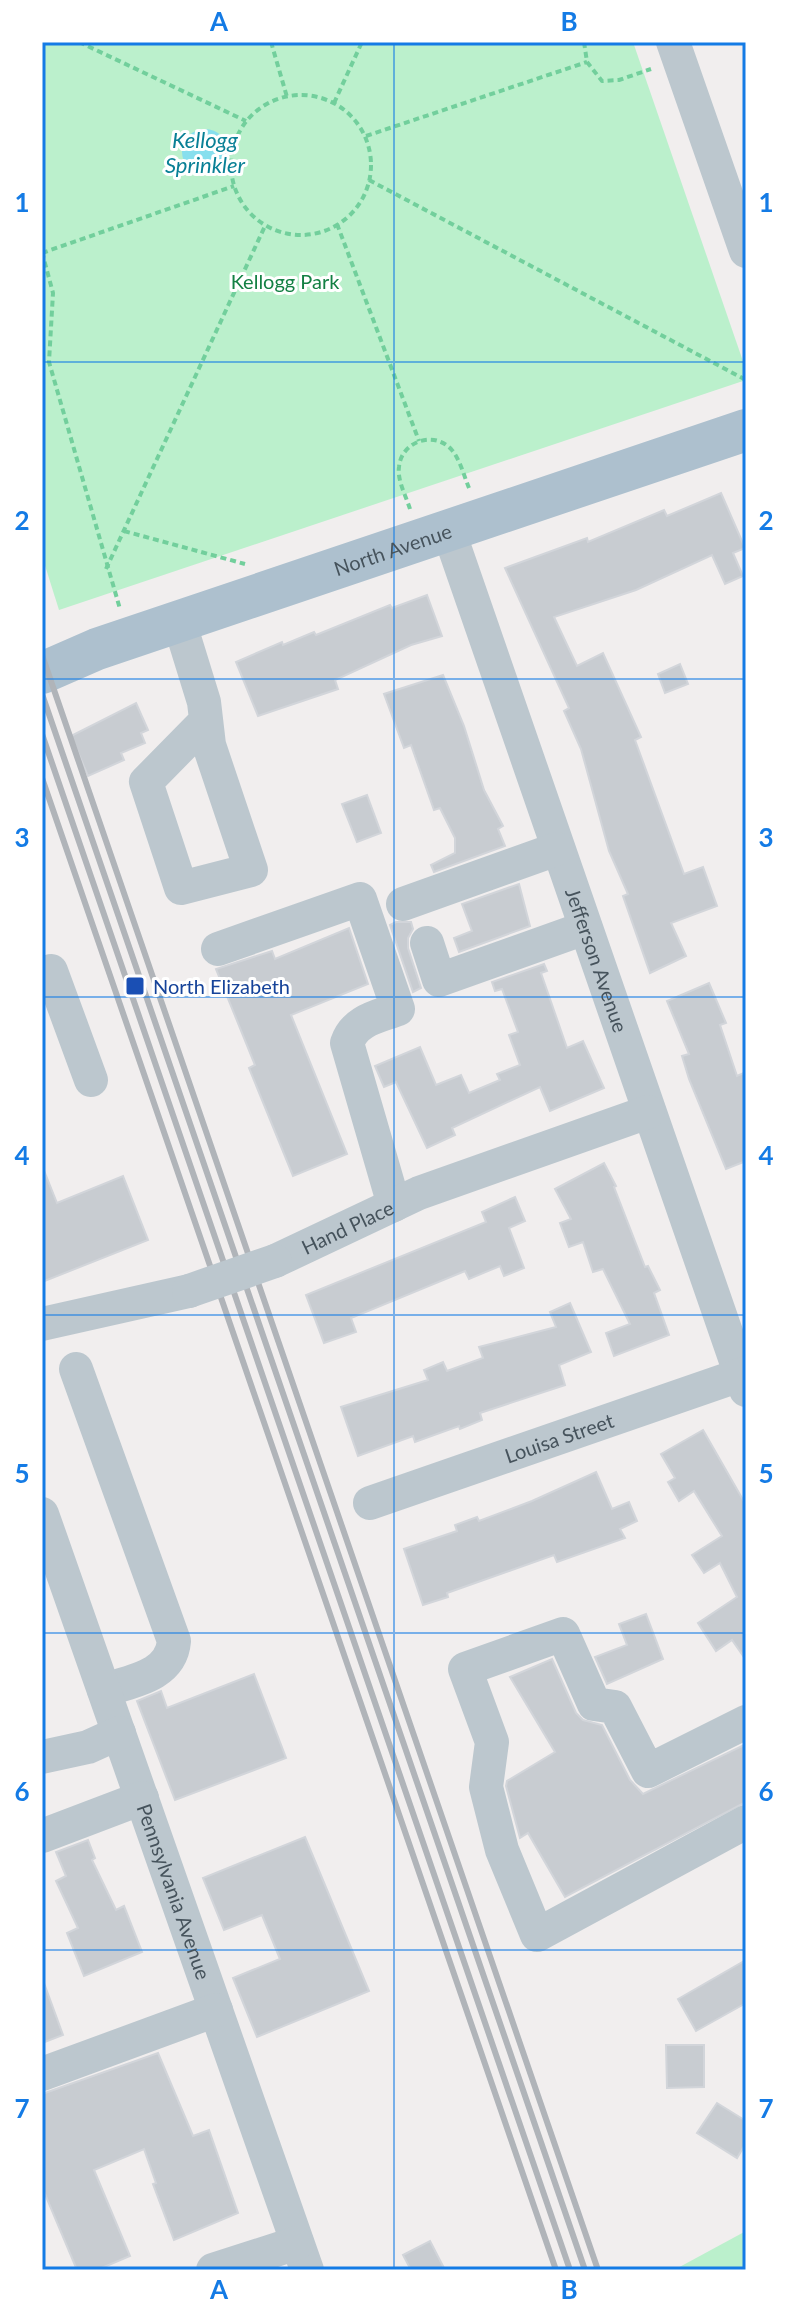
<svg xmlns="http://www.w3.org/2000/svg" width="788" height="2312" font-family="Lato,sans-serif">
<rect width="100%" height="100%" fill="#f1eeee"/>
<g fill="#bbf0cc">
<polygon points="42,42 633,42 746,370 746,380 59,610 42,556"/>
<polygon points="746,2231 746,2270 674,2270"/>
</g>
<circle fill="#87dfee" cx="205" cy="152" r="23"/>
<g fill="#c8ccd1" stroke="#d2d5da" stroke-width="2">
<polygon points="721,493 745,548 733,553 743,576 725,584 712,555 636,590 554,617 577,666 603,653 641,737 635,740 684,874 703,867 717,906 671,923 686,956 650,973 623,896 628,894 609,851 581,749 564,711 569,708 505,568 587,538 588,542 664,510 667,516"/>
<polygon points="427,595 442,636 411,645 335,680 338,689 258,716 236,662 282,642 283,645 314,632 316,635 390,605 392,608"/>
<polygon points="680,664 688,684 665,693 658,674"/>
<polygon points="443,675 464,726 484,790 503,826 498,829 505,846 434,872 431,865 455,853 455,838 440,808 434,810 411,745 404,748 384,694"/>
<polygon points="136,703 148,730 141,733 145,743 121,753 124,760 88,776 71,736"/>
<polygon points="367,795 381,833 357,842 342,804"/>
<polygon points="519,884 530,926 459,952 454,938 472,931 462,904"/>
<polygon points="396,922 411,922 413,929 408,938 408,948 421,988 413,992 390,925"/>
<polygon points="349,928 368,984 291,1015 347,1154 293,1176 249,1068 255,1065 216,969 272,951 275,959"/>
<polygon points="544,964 547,971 541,973 567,1048 583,1041 604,1088 550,1111 540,1087 452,1128 455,1135 427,1148 396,1082 384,1087 375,1066 420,1047 436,1085 461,1075 469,1093 500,1080 497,1074 520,1065 509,1035 518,1032 502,989 495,991 492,982"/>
<polygon points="709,983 726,1023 720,1025 737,1076 746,1072 746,1161 726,1169 689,1079 682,1056 689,1054 667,1001"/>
<polygon points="604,1163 616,1186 614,1187 645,1267 648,1266 660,1290 654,1293 669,1335 614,1356 606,1333 630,1324 603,1269 593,1272 583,1242 569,1247 560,1223 571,1219 555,1189"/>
<polygon points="43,1168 57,1203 123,1176 148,1240 42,1282"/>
<polygon points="515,1197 525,1221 509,1228 524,1268 504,1276 500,1266 469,1279 465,1271 351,1318 356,1332 324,1343 306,1295 486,1222 482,1212"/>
<polygon points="570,1303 591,1352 559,1365 565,1385 480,1413 482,1420 460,1429 459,1426 415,1442 413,1436 358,1456 341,1407 428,1380 424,1370 443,1362 447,1371 483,1358 479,1347 556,1327 550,1312"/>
<polygon points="703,1430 746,1505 746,1660 732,1640 716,1651 698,1623 737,1597 720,1563 704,1573 692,1555 722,1536 694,1491 679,1501 668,1482 675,1478 661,1454"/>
<polygon points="596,1472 612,1509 629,1502 637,1521 620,1529 625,1538 557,1562 554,1555 447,1593 448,1597 423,1605 404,1549 457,1531 455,1525 477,1517 479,1521 532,1501"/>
<polygon points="646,1614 663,1659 607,1684 595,1657 627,1645 619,1624"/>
<polygon points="552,1659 576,1713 583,1720 602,1725 630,1780 643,1794 746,1744 746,1802 565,1897 528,1833 520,1838 506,1786 507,1781 555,1752 510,1677"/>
<polygon points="254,1674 286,1758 175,1800 137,1701 161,1691 167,1708"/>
<polygon points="305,1837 369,1991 257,2037 233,1978 280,1959 262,1915 224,1930 203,1878"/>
<polygon points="88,1840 95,1858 92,1860 116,1910 124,1906 142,1952 84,1976 67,1933 78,1928 56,1881 66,1876 56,1852"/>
<polygon points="746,1960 746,2003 696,2031 678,1999"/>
<polygon points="44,1983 63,2035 42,2043 42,1984"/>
<polygon points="666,2045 704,2045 704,2087 667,2088"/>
<polygon points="158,2053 193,2136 209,2130 238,2213 174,2240 153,2184 156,2183 144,2149 94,2170 130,2256 97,2270 77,2270 42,2187 42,2094"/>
<polygon points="717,2103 746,2121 746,2143 737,2158 697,2133"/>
<polygon points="430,2241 445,2270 411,2270 403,2255"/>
</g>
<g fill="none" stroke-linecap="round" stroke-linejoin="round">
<g stroke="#72cf9c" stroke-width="4" stroke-dasharray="6 4" stroke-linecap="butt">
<polyline points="79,42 246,121"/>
<polyline points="271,42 287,97"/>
<polyline points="584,42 587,62 602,81 619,80 651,69"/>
<circle cx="301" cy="165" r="70"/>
<polyline points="334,103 362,42"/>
<polyline points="366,136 587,62"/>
<polyline points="369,180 746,380"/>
<polyline points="337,224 419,441"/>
<polyline points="42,252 53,293 49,362 120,609"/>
<polyline points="42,253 234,186"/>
<path d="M410 509C406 496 397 480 399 467 401 442 433 430 451 449 460 459 464 476 469 488"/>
<polyline points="124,531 245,564"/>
<polyline points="106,569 265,226"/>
</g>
<g stroke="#bcc7ce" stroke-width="34">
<polyline points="673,42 746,251"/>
<path id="s1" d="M448 529 746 1390"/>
<polyline points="179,621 204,702 209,745 251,870 181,888 146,782 206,721"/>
<polyline points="403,904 557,849"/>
<polyline points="427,943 439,980 585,928"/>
<path d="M218 949 360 899 398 1009C377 1017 355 1020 347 1043L394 1205"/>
<polyline points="51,971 91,1080"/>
<path id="s2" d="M275 1261 419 1193 648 1112"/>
<polyline points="42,1324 189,1291"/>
<path d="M76 1369 174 1641C171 1676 132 1681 104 1690"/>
<path id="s3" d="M370 1503 746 1373"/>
<path id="s4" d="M42 1514 307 2270"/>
<polyline points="746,1722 648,1771 615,1707 594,1704 563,1634 465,1669 492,1742 486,1787 502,1850 537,1935 746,1822"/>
<polyline points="42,1757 88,1747 119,1733"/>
<polyline points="42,1836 142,1798"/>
<polyline points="42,2074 216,2010"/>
<polyline points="213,2270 297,2243"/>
</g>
<path stroke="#adc0ce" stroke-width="42" id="s5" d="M42 673 97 649 746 430"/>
<g stroke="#b0b4b9" stroke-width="6">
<polyline points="42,655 598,2270"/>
<polyline points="42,694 585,2270"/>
<polyline points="42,734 570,2270"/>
<polyline points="42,778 556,2270"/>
</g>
<polyline stroke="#bcc7ce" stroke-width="34" points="189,1291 275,1261"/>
</g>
<path fill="none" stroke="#147be5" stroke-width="2" stroke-opacity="0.55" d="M394 42V2270M42 362H746M42 679H746M42 997H746M42 1315H746M42 1633H746M42 1950H746"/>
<rect fill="#1a4fb4" stroke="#fff" stroke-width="3" x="125" y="976" width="20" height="20" rx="4"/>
<g text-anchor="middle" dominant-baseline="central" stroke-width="6" stroke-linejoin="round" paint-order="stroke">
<g font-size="20" fill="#148044" stroke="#fff">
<text x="285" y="281">Kellogg Park</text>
</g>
<g font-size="20" fill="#46535c" stroke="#fff">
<text stroke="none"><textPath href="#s5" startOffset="372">North Avenue</textPath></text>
<text stroke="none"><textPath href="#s1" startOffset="456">Jefferson Avenue</textPath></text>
<text stroke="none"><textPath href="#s2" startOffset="80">Hand Place</textPath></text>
<text stroke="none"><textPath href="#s3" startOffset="200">Louisa Street</textPath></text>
<text stroke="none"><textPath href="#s4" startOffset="400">Pennsylvania Avenue</textPath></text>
</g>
<g font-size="20" fill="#164399" stroke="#fff" text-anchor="start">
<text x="153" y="986">North Elizabeth</text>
</g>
<g font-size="22" font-style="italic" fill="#098096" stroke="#fff">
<text x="205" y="139">Kellogg<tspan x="205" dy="25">Sprinkler</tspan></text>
</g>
</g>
<rect width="788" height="2312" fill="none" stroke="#ffffff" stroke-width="88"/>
<rect x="44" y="44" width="700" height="2224" fill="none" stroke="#147be5" stroke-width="3"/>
<g font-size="26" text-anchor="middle" font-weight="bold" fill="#147be5">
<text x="219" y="31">A</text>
<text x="569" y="31">B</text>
<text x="22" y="212">1</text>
<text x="766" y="212">1</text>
<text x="22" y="530">2</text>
<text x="766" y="530">2</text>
<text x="22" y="847">3</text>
<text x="766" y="847">3</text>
<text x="22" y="1165">4</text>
<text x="766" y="1165">4</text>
<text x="22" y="1483">5</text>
<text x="766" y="1483">5</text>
<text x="22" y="1801">6</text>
<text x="766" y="1801">6</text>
<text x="22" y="2118">7</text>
<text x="766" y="2118">7</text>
<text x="219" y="2299">A</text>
<text x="569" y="2299">B</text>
</g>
</svg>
